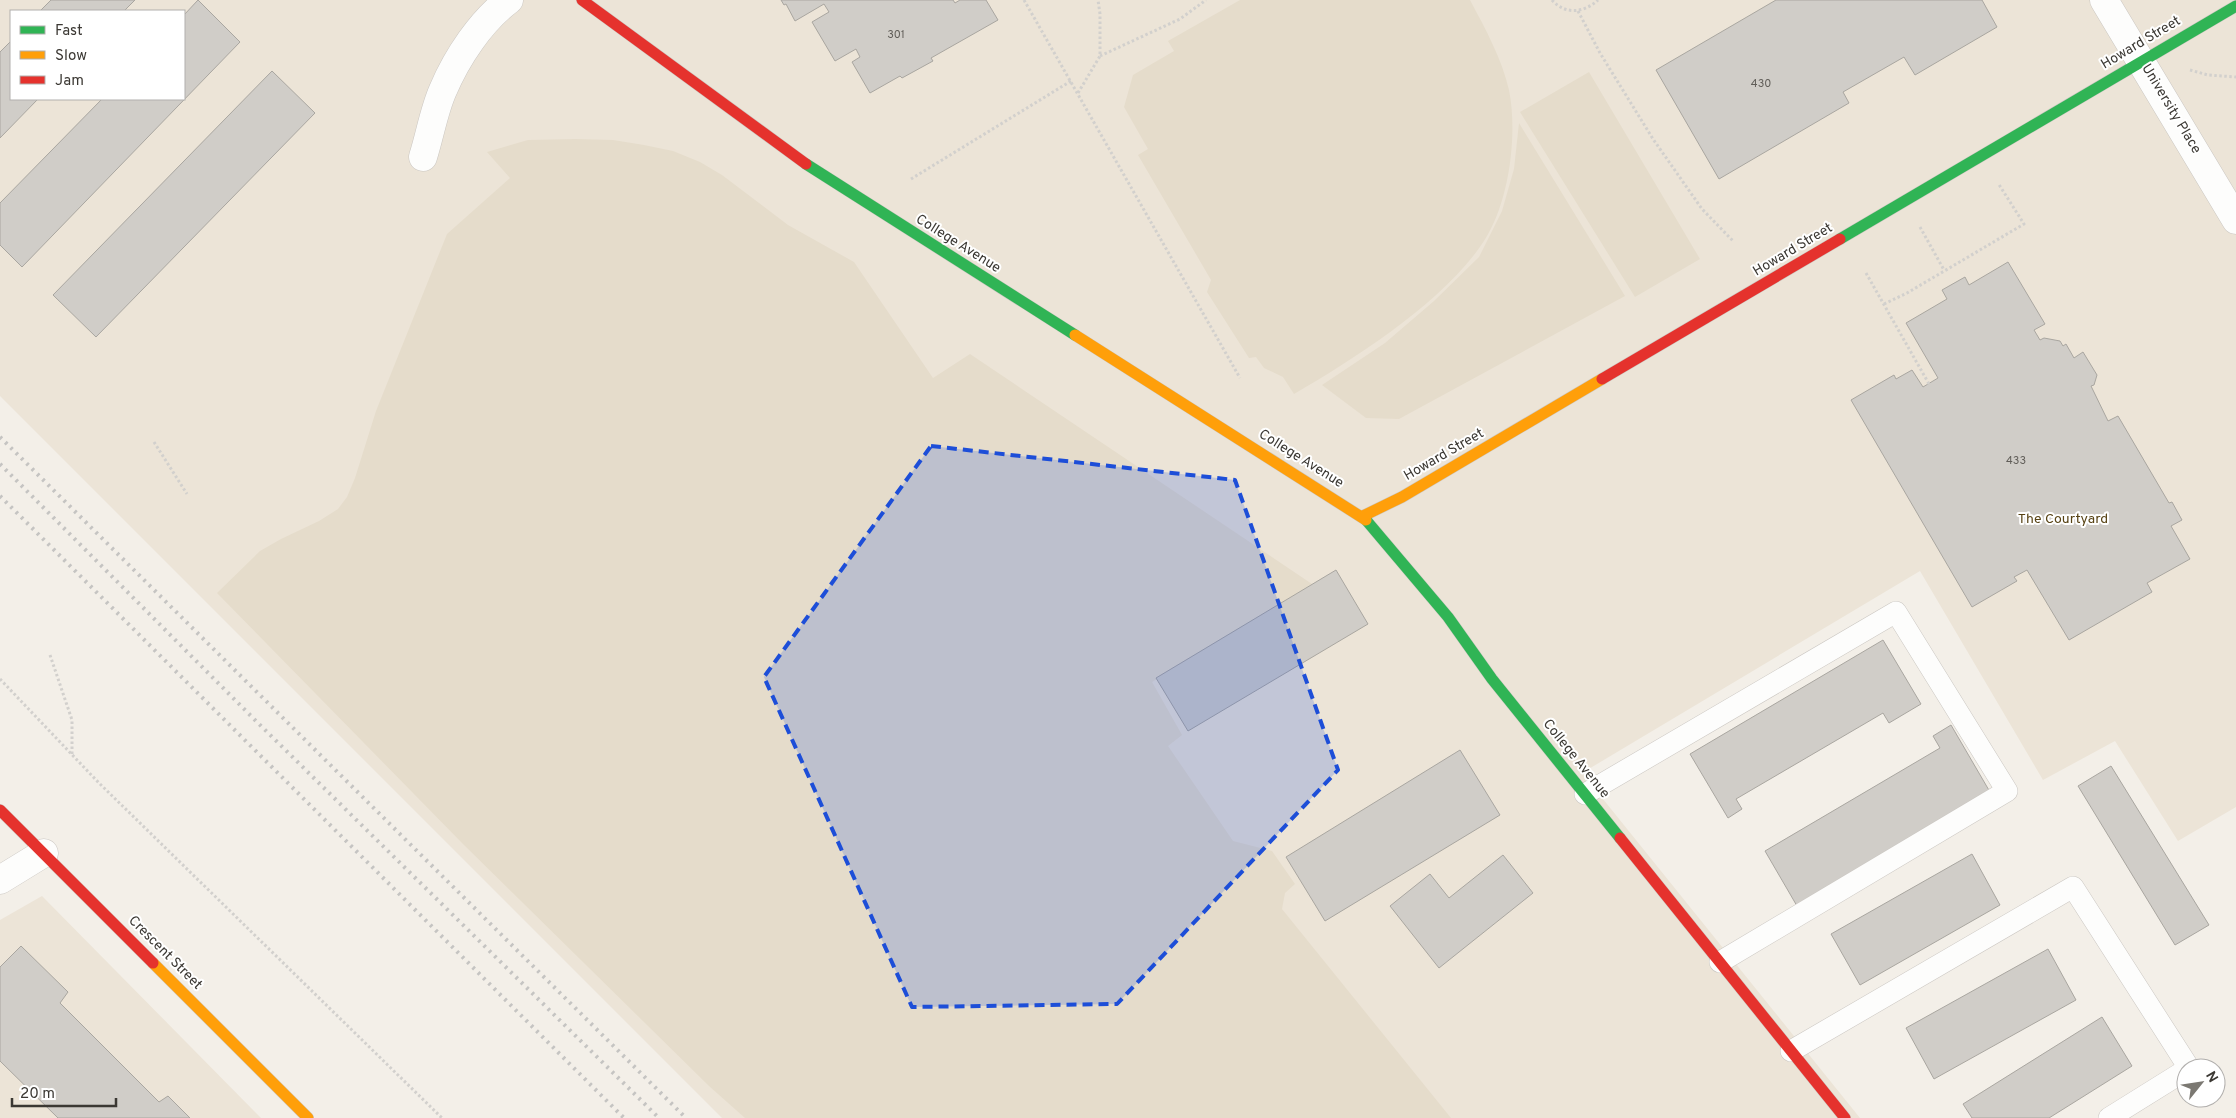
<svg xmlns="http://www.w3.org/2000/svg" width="2236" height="1118" font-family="Overpass,sans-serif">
<rect width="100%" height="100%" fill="#f3efe8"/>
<g fill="#ece4d7" fill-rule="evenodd">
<path d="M0 0H2236V807L2178 841 2115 741 2043 780 1920 571 1582 773 1860 1118H722L0 396ZM11 11H184V99H11Z"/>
<polygon points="42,896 261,1118 0,1118 0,920"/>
</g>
<g fill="#e5dccb">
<path d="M1240 0H1470C1485 28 1502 59 1509 90 1518 135 1509 203 1484 241 1445 301 1356 358 1294 394L1283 377 1264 368 1256 357 1249 358 1207 292 1211 280 1138 155 1148 149 1124 107 1133 75 1174 51 1168 41Z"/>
<polygon points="1589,72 1700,259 1635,297 1520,112"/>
<polygon points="1519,123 1625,296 1399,419 1366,418 1322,385 1385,343 1434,301 1479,257 1502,211 1514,169"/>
<polygon points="576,139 613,140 644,145 673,151 700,162 722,175 788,225 854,262 933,378 970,354 1312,584 1152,682 1182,735 1168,746 1233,841 1272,851 1295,884 1285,893 1282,909 1451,1118 745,1118 709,1086 463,844 217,593 260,551 281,539 319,521 338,509 347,497 355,478 376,411 447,234 510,178 487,152 528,140"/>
</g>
<g fill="#d0cdc8" stroke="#a9a6a0">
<polygon points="51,0 135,0 124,11 40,11"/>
<polygon points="198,0 240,42 22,267 0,245 0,203 102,99 184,99 184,15"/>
<polygon points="781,0 953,0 955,3 960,0 986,0 998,20 931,58 933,61 902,78 900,76 870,93 852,62 860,57 856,49 835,61 812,22 829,12 824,4 795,21 786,4 784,5"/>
<polygon points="1776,0 1982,0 1997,27 1915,75 1904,57 1843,92 1849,103 1719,179 1656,70"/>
<polygon points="11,41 11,99 38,99 0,138 0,52"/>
<polygon points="272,71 315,113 96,337 53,295"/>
<polygon points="2008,262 2045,324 2034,330 2040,340 2044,338 2060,341 2063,346 2066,344 2074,358 2083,352 2097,375 2094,385 2091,386 2108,421 2118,416 2169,503 2172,502 2182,520 2171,526 2190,559 2147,583 2152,592 2069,640 2027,570 2014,577 2017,581 1972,607 1851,400 1894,375 1896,379 1912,370 1923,387 1938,378 1906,323 1947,299 1942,290 1965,277 1969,285"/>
<polygon points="1336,570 1368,624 1188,731 1156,678"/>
<polygon points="1883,640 1921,704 1889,723 1883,713 1736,799 1742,809 1728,818 1690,754"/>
<polygon points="1951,725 1990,792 1797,906 1765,851 1940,748 1933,736"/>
<polygon points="1460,750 1500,815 1325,921 1286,857"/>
<polygon points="2111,766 2209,925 2175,945 2078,786"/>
<polygon points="1972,854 2000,905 1860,985 1831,934"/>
<polygon points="1503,855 1533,893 1439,968 1390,906 1430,874 1449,898"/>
<polygon points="21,946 68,992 60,1003 159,1102 168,1096 190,1118 58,1118 0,1061 0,967"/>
<polygon points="2048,949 2076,1000 1934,1079 1906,1028"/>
<polygon points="2102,1017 2132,1066 2049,1118 1972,1118 1963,1104"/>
</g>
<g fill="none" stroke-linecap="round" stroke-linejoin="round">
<defs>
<g id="lane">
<polyline points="1585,794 1896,612 2007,791 1720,962"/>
<polyline points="1791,1051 2073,887 2189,1068"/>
<polyline points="2109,1118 2186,1070"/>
</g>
<g id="street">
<polyline points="2104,0 2236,220"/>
<path d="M423 157C430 135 434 110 443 90 457 57 481 21 509 0"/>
<polyline points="0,880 44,853"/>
</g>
<g id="fast">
<polyline points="806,164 1075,335"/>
<polyline points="1840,239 2236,6"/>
<polyline points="1366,520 1448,617 1492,679 1620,838"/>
</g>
<g id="slow">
<polyline points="1075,335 1366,520"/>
<polyline points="1363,516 1402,497 1602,379"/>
<polyline points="153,963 308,1118"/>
</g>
<g id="jam">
<polyline points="582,0 806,164"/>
<polyline points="1602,379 1840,239"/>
<polyline points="0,810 153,963"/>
<polyline points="1620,838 1845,1118"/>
</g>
</defs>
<use href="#lane" stroke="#cbc7c2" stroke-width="22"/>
<use href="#street" stroke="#cbc7c2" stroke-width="29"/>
<use href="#fast" stroke="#cbc7c2" stroke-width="12"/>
<use href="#slow" stroke="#cbc7c2" stroke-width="12"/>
<use href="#jam" stroke="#cbc7c2" stroke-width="12"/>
<g stroke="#d2d0cd" stroke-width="3" stroke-dasharray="2.5 2.5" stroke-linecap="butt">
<polyline points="1024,0 1240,378"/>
<path d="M1552 0C1565 15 1584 13 1598 0"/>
<polyline points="1578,11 1600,53 1653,139 1702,209 1734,242"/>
<polyline points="1100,56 1180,19 1206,0"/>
<polyline points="2190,70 2208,75 2236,77"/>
<polyline points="1078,93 1100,56 1100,14 1098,0"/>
<polyline points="911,179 1071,81"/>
<polyline points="1920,227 1944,270"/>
<polyline points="1866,273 1929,384"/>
<polyline points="1884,304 1907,293 2024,224 1998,183"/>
<polyline points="154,442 187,494"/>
<polyline points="50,655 72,720 72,754"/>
<polyline points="0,679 99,783 442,1118"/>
</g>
<use href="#lane" stroke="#fdfdfc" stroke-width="21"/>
<use href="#street" stroke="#fdfdfc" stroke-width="28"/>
<use href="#fast" stroke="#30b455" stroke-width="11"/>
<use href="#slow" stroke="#ff9f0a" stroke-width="11"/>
<use href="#jam" stroke="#e5322d" stroke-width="11"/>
<g stroke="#c5c4c2" stroke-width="4" stroke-dasharray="2.5 5" stroke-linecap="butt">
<polyline points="0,437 686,1118"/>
<polyline points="0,464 256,721 659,1118"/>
<polyline points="0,496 624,1118"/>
</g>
</g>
<path fill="#1d4ed8" fill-opacity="0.2" stroke="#1d4ed8" stroke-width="4" stroke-dasharray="10 6" stroke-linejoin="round" d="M931 446 1235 480 1338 770 1117 1004 912 1007 764 677Z"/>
<g text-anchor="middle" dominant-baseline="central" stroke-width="4" stroke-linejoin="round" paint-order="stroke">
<g font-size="11" fill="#605d58">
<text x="896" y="35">301</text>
<text x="1761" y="84">430</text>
<text x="2016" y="461">433</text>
</g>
<g font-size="14" fill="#3b3833" stroke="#fff">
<text transform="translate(2141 43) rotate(-31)">Howard Street</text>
<text transform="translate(2171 109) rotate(59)">University Place</text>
<text transform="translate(958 244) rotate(32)">College Avenue</text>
<text transform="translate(1793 250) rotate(-31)">Howard Street</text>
<text transform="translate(1444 455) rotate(-30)">Howard Street</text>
<text transform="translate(1301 459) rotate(32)">College Avenue</text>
<text transform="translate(1576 759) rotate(51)">College Avenue</text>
<text transform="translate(165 953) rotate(45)">Crescent Street</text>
</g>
<g font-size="14" fill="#574213" stroke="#fff">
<text x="2063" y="519">The Courtyard</text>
</g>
</g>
<rect x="10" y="10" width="175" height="90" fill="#ffffff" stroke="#b1afad"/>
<rect x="20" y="26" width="25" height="8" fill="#30b455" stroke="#b1afad"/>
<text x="55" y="35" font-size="15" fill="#3b3833">Fast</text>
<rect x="20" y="51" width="25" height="8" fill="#ff9f0a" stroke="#b1afad"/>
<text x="55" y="60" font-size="15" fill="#3b3833">Slow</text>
<rect x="20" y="76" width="25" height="8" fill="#e5322d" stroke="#b1afad"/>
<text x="55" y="85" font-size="15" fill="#3b3833">Jam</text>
<g transform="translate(2201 1083) rotate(60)"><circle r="24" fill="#ffffff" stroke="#b1afad"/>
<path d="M0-4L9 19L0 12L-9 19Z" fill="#7b7872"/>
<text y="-8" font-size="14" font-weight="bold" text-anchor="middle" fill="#3b3833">N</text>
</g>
<path d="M12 1098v8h104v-8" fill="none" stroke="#3b3833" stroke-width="2.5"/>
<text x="20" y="1098" font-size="15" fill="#3b3833" stroke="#ffffff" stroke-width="4" paint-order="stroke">20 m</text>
</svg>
